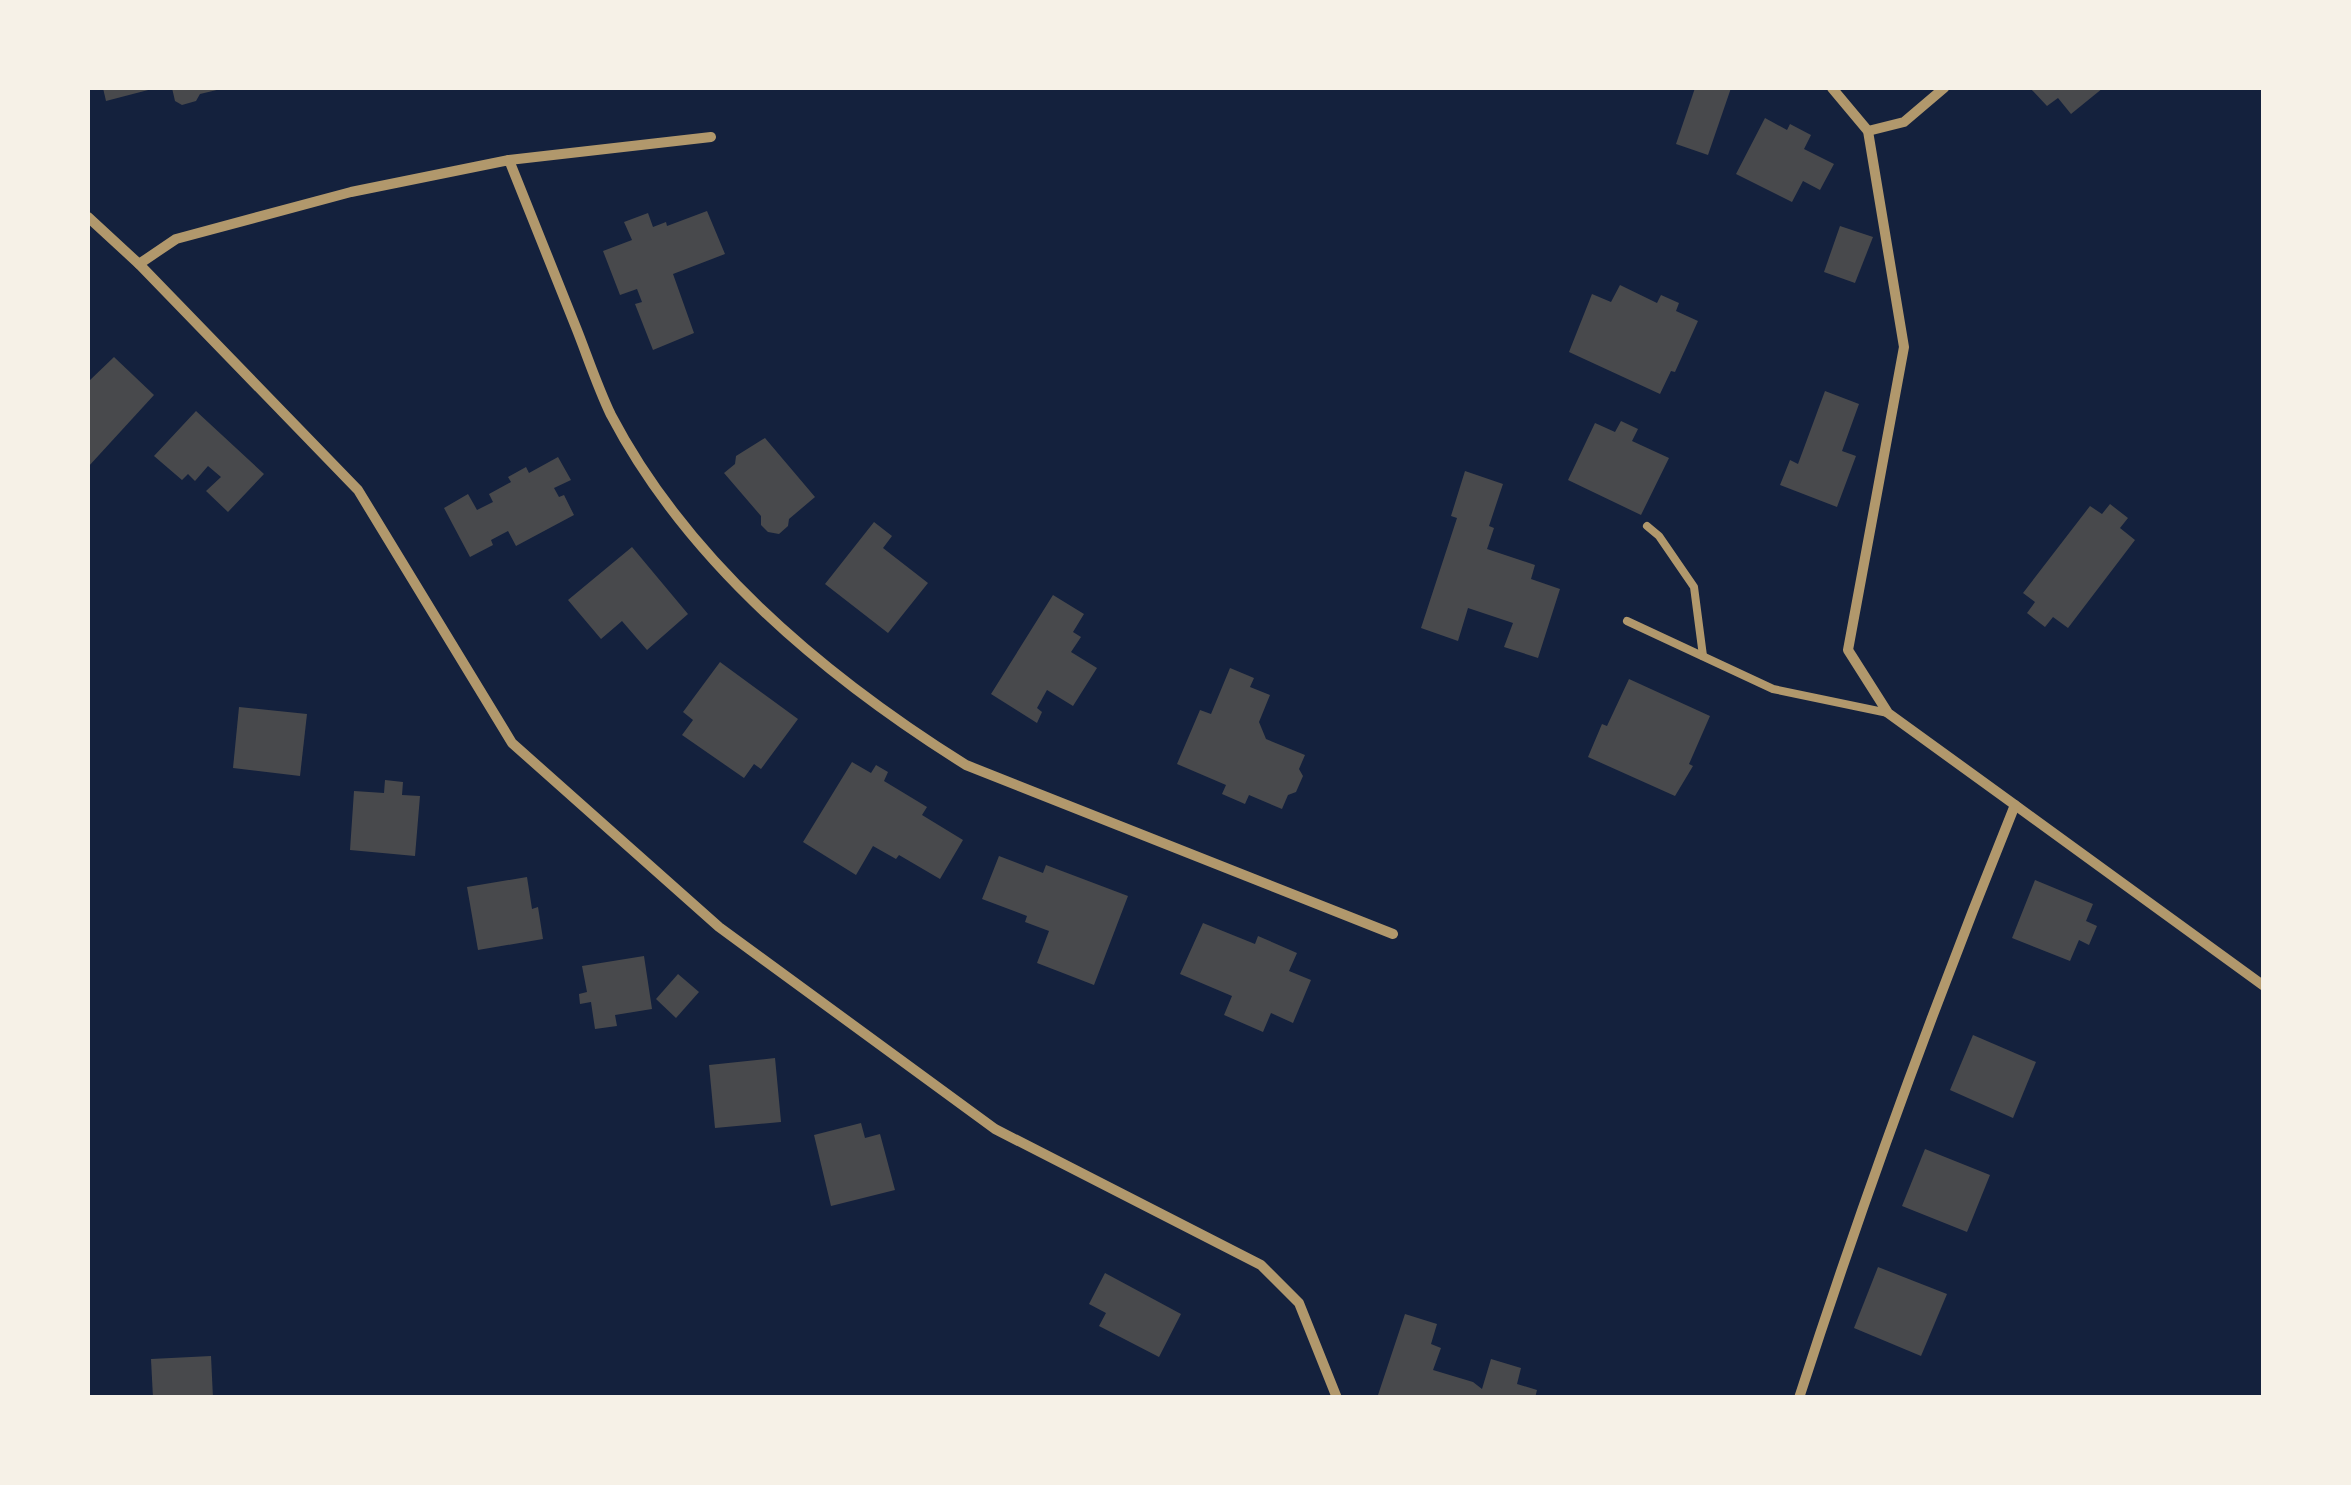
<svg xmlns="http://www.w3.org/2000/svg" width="2351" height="1485" font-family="Karla,sans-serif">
<rect width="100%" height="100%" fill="#14213d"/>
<g fill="#48494c">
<polygon points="103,88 152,88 152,89 106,101"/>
<polygon points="172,88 221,88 221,89 200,94 196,101 182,105 175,101"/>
<polygon points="1695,88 1731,88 1708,155 1676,144"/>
<polygon points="2030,88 2103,88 2071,114 2058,98 2047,106"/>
<polygon points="1765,118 1787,130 1790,124 1811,135 1804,149 1834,164 1820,190 1803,181 1792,202 1736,174"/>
<polygon points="707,211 725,254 673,274 694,333 653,350 635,304 642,302 637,289 620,295 603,251 632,240 624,222 648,213 653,227 666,222 667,226"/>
<polygon points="1840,226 1873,237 1855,283 1824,272"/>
<polygon points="1620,285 1657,303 1661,295 1679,303 1676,311 1698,321 1675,372 1671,371 1660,394 1569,352 1592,294 1611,302"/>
<polygon points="114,357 154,395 88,467 88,382"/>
<polygon points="1825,391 1859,404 1842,451 1856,456 1837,507 1780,485 1790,460 1798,464"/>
<polygon points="196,411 264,474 228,512 206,491 221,477 208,466 195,481 188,474 182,480 154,456"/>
<polygon points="1621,421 1638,429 1632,441 1669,458 1641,515 1568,480 1595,423 1615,432"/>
<polygon points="765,438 815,497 789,519 788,526 779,534 768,532 761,525 761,516 724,473 735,464 736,456"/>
<polygon points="558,457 571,480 554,488 559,497 564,495 574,515 516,546 508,531 491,540 493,545 470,557 444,508 468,494 477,510 493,502 489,494 511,482 508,477 526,467 529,473"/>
<polygon points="1465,471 1503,484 1489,526 1494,528 1487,549 1535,565 1531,579 1560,589 1538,658 1504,647 1513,623 1468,608 1458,641 1421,628 1457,518 1451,516"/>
<polygon points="2110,504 2128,518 2120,528 2135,540 2068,628 2053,617 2045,627 2027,613 2035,602 2023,593 2090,506 2102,514"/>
<polygon points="874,522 892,536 883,548 928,583 888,633 825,584"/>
<polygon points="632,547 688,614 647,650 622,621 601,639 568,600"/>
<polygon points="1053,595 1084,614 1073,632 1081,637 1071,652 1097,668 1073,706 1047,690 1037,708 1042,712 1037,723 991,694"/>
<polygon points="720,662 798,719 761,769 754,764 744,778 682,735 693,720 683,712"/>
<polygon points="1230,668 1254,678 1250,687 1270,695 1259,722 1266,739 1305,755 1299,769 1303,776 1296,792 1288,795 1282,809 1249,795 1245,804 1222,794 1226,785 1177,764 1200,710 1211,714"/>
<polygon points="1629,679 1710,716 1689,764 1693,766 1675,796 1588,757 1602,724 1607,726"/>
<polygon points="239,707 307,714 300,776 233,768"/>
<polygon points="852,762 871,773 876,765 888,772 884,781 927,807 922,815 963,840 940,879 899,855 896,859 873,846 856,875 803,842"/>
<polygon points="385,780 403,782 402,795 420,796 415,856 350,850 354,791 384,793"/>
<polygon points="999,856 1043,873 1046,865 1128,896 1094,985 1037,963 1049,931 1025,922 1027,916 982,899"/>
<polygon points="527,877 532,909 538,907 543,939 478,950 467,887"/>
<polygon points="2035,880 2093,904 2086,921 2097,926 2089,945 2079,940 2070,961 2012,938"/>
<polygon points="1203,923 1255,944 1258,936 1297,953 1289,971 1311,980 1293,1023 1271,1013 1263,1032 1224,1015 1232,996 1180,974"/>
<polygon points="644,956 652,1009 615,1015 617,1026 595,1029 591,1002 580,1004 579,994 587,992 582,966"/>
<polygon points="678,974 699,992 676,1018 656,999"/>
<polygon points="1973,1035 2036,1062 2013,1118 1950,1090"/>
<polygon points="775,1058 781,1122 715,1128 709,1065"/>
<polygon points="861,1123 865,1138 880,1134 895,1190 831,1206 814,1135"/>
<polygon points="1925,1149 1990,1175 1967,1232 1902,1206"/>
<polygon points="1878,1267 1947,1294 1921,1356 1854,1328"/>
<polygon points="1105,1273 1181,1314 1159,1357 1099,1326 1106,1313 1089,1304"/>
<polygon points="1405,1314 1437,1324 1431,1344 1441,1348 1433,1370 1473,1382 1482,1389 1491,1359 1521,1368 1517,1384 1537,1390 1535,1398 1377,1398"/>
<polygon points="211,1356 213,1398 153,1398 151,1359"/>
</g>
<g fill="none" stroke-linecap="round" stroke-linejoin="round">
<g stroke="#b1986c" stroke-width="8">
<polyline points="1647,526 1659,536 1694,587 1703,656"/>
<polyline points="1627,621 1773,689 1888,713"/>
</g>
<g stroke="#b1986c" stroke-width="10">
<polyline points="1868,131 1904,122 1944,88"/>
<polyline points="509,160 711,137"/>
<polyline points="88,217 139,264 358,490 512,743 719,927 995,1129 1261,1265 1299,1303 1337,1398"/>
<path d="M139 264 176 239 351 192 509 160C532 217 554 273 577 330 588 358 598 388 611 415 688 562 827 678 966 765L1393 934"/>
<polyline points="2015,805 2264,986"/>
<path d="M1799 1398C1864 1197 1936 1000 2015 805L1888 713 1848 650 1904 347 1868 131 1832 88"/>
</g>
</g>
<rect width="2351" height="1485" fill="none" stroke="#f6f1e7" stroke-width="180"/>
</svg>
